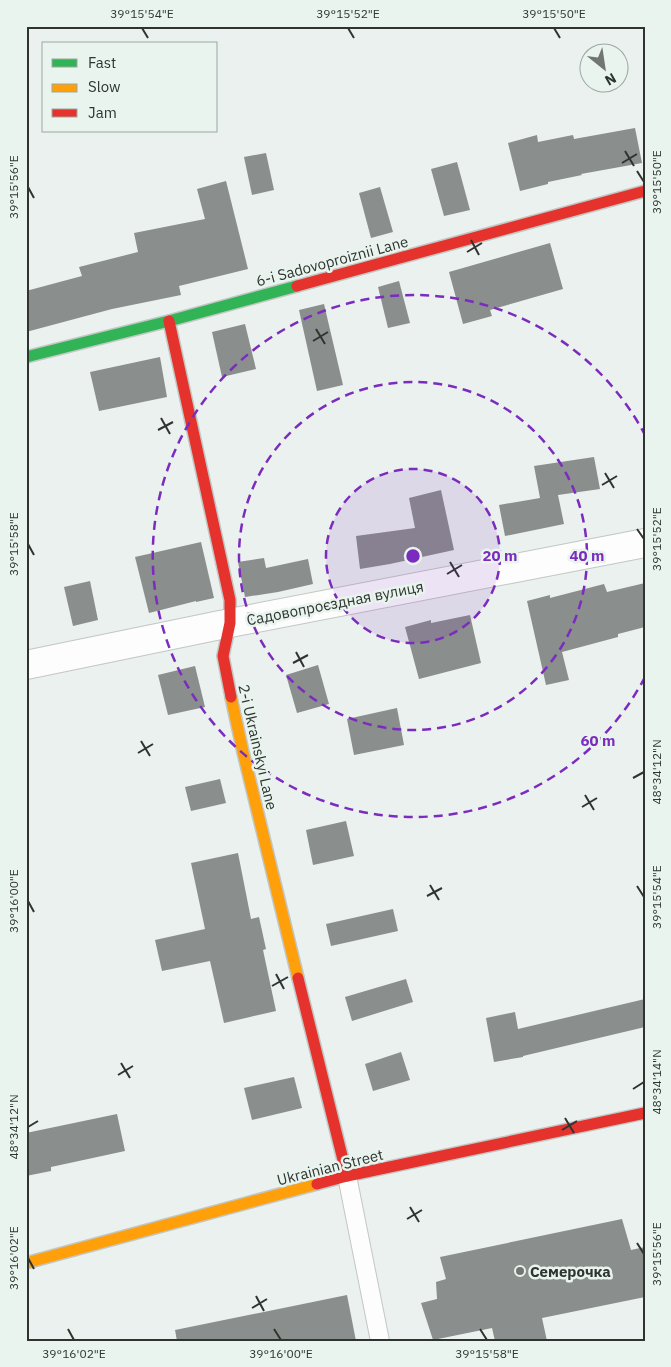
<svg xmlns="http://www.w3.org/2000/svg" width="671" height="1367" font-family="'IBM Plex Sans',sans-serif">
<rect width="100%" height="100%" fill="#ebf1ee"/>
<g fill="#8a8e8c">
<polygon points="635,128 642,163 581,174 582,175 548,182 548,184 520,191 508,143 537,135 538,142 573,135 574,139"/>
<polygon points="266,153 274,190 252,195 244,157"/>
<polygon points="457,162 470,210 444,216 431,169"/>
<polygon points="226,181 248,269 179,286 181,295 112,309 26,332 26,291 82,276 79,267 138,252 134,233 205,219 197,189"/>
<polygon points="380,187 393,232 371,238 359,193"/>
<polygon points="550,243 563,289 490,310 492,316 463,324 449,272"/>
<polygon points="399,281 410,323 388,328 378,287"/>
<polygon points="324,304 343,385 317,391 299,310"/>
<polygon points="245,324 256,369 222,377 212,332"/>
<polygon points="160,357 167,397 99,411 90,372"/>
<polygon points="594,457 600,489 558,495 564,524 505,536 499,505 540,498 534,466"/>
<polygon points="441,490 454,550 390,564 360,569 356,536 415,528 409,498"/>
<polygon points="201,542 214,598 196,602 196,601 149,613 135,557"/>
<polygon points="264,558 266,568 308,559 313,584 278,592 245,597 238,562"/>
<polygon points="90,581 98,620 73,626 64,587"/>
<polygon points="645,583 645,627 618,634 618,637 562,652 569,680 546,685 527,601 550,595 550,598 604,584 607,592"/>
<polygon points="470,615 481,663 419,679 405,627 431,620 431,623"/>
<polygon points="318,665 329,704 297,713 286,675"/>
<polygon points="195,666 205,707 168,715 158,675"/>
<polygon points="397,708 404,745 354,755 347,719"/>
<polygon points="220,779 226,803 191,811 185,787"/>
<polygon points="346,821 354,856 313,865 306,830"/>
<polygon points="238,853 251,919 259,917 266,949 263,950 276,1011 224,1023 210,961 162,971 155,940 205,929 191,863"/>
<polygon points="393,909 398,931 331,946 326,924"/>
<polygon points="406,979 413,1002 352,1021 345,997"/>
<polygon points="645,999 645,1027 523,1056 523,1057 494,1062 486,1018 515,1012 518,1029"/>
<polygon points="401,1052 410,1080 373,1091 365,1064"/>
<polygon points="294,1077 302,1108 252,1120 244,1088"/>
<polygon points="117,1114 125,1151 51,1167 51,1171 26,1176 26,1133"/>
<polygon points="622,1219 631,1250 645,1247 645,1297 542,1318 547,1341 495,1341 492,1328 433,1340 421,1303 437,1299 436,1282 446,1279 440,1257"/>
<polygon points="347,1295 356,1341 177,1341 175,1330"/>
</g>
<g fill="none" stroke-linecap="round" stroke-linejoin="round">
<defs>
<polyline id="lane" points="347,1176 380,1341"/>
<polyline id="street" points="26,665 230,623 645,543"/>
<polyline id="fast" points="26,357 169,321 297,286"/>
<g id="slow">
<polyline points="231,697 243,752 298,978"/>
<polyline points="26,1263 317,1184"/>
</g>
<g id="jam">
<polyline points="297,286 645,191"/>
<polyline points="169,321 230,600 230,623 223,656 231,697"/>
<polyline points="298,978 347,1176"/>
<polyline points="317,1184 347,1176 645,1113"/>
</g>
</defs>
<use href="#lane" stroke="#c2c7c4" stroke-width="20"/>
<use href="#street" stroke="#c2c7c4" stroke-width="30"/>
<use href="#fast" stroke="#c2c7c4" stroke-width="14"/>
<use href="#slow" stroke="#c2c7c4" stroke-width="14"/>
<use href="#jam" stroke="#c2c7c4" stroke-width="14"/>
<use href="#lane" stroke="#fcfdfc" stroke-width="18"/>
<use href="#street" stroke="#fcfdfc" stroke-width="28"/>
<use href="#fast" stroke="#30b455" stroke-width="11"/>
<use href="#slow" stroke="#ff9f0a" stroke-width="11"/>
<use href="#jam" stroke="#e5322d" stroke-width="11"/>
</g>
<path fill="none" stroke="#2f3431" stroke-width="2" d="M142 28 148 38M348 28 354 38M554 28 560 38M625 151 634 166M622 163 637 154M637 171 644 182M28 187 34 198M471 240 479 255M467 252 482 243M316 329 325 344M313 341 328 332M161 418 170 434M158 430 173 422M605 473 614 488M602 485 617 476M637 529 644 539M28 544 34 555M450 562 459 577M447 574 462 565M296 652 304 667M293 663 308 655M141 741 150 756M138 753 153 744M633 778 644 772M585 795 594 810M582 807 597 798M430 885 439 900M637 886 644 897M427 896 442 888M28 901 34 912M276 974 284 989M272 986 288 977M121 1063 130 1078M118 1075 133 1066M633 1089 644 1082M565 1118 574 1133M28 1127 38 1121M562 1130 577 1121M410 1207 419 1222M407 1219 422 1210M637 1243 644 1254M28 1258 34 1269M256 1296 264 1311M252 1308 267 1299M68 1329 74 1340M274 1329 281 1340M480 1329 487 1340"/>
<circle cx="413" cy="556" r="87" fill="#7b2cbf" fill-opacity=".12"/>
<g fill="none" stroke="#7b2cbf" stroke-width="2.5" stroke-dasharray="9 6">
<circle cx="413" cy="556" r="87"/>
<circle cx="413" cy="556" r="174"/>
<path d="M645 677A261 261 0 1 1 645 435"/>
</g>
<circle fill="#717673" stroke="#e8f4ed" stroke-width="2" cx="520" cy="1271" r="5"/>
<g text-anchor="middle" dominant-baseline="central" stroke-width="5" stroke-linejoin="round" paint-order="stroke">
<g font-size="15" fill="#2f3431" stroke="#e8f4ed">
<text transform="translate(332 261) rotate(-15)">6-i Sadovoproiznii Lane</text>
<text transform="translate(335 603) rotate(-11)">Садовопроєздная вулиця</text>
<text transform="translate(258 747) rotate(77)">2-i Ukrainskyi Lane</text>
<text transform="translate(330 1167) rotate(-14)">Ukrainian Street</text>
</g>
<g font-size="15" font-weight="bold" fill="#2f3431" stroke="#e8f4ed" text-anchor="start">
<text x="530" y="1271">Семерочка</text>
</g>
</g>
<circle cx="413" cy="556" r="8" fill="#7b2cbf" stroke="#e8f4ed" stroke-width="2.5"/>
<g font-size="15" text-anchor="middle" font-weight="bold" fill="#7b2cbf" stroke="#e8f4ed" stroke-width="5" stroke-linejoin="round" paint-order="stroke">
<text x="500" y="561">20 m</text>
<text x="587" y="561">40 m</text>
<text x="598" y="746">60 m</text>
</g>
<rect width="671" height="1367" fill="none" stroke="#e8f4ed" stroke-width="55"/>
<rect x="42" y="42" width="175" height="90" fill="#e8f4ed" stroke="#9ea7a2"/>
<rect x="52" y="59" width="25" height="8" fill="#30b455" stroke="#9ea7a2"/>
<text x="88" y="68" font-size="15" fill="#2f3431">Fast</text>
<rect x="52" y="84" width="25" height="8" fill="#ff9f0a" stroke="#9ea7a2"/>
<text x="88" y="92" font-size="15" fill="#2f3431">Slow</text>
<rect x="52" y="109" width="25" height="8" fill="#e5322d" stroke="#9ea7a2"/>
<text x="88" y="118" font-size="15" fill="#2f3431">Jam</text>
<g transform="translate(604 68) rotate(150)"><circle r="24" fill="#e8f4ed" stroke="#9ea7a2"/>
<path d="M0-4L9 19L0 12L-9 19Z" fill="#717673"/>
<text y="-8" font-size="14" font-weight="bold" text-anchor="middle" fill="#2f3431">N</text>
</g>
<rect x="28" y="28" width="616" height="1312" fill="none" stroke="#2f3431" stroke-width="2"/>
<g font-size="12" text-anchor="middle" fill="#2f3431">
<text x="142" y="18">39°15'54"E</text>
<text x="348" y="18">39°15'52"E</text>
<text x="554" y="18">39°15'50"E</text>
<text transform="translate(657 182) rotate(-90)" y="4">39°15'50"E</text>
<text transform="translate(14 187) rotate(-90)" y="4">39°15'56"E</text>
<text transform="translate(657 539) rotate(-90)" y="4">39°15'52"E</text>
<text transform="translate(14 544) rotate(-90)" y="4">39°15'58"E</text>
<text transform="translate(657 772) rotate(-90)" y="4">48°34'12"N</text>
<text transform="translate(657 897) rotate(-90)" y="4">39°15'54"E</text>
<text transform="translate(14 901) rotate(-90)" y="4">39°16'00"E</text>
<text transform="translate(657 1082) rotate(-90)" y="4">48°34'14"N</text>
<text transform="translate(14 1127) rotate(-90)" y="4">48°34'12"N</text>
<text transform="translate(657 1254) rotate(-90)" y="4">39°15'56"E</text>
<text transform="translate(14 1258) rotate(-90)" y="4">39°16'02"E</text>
<text x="74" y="1358">39°16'02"E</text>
<text x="281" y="1358">39°16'00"E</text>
<text x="487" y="1358">39°15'58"E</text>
</g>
</svg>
